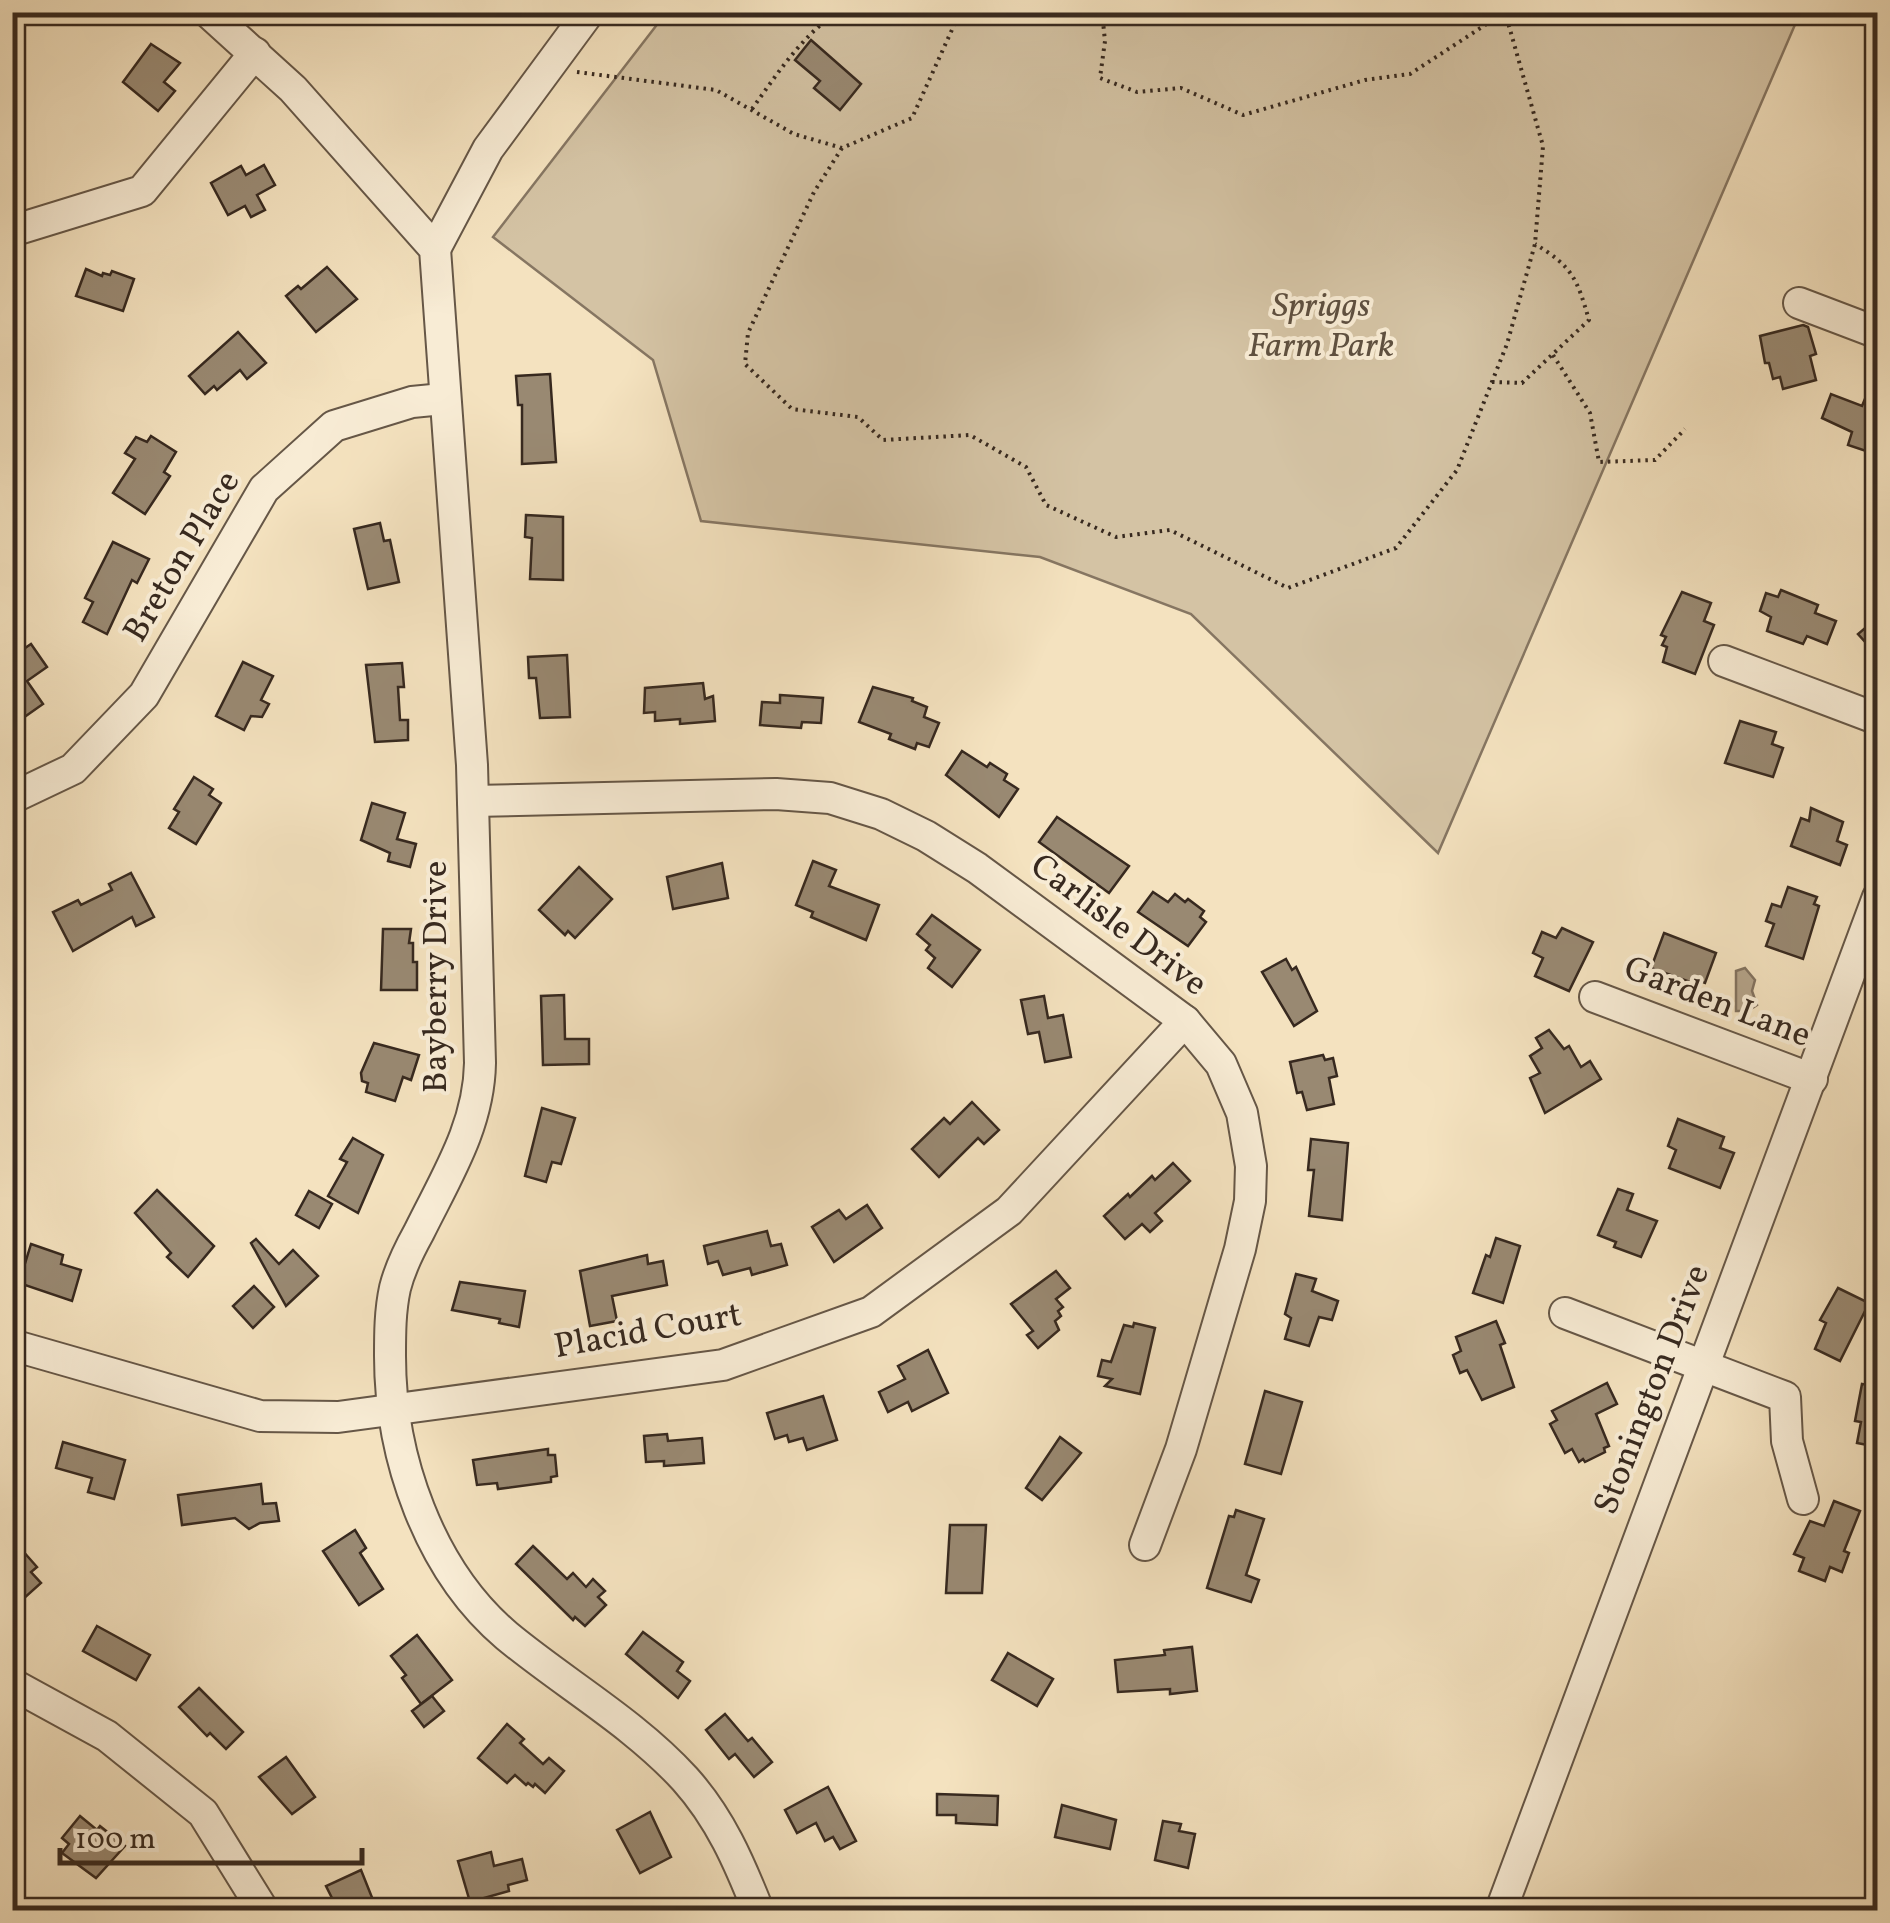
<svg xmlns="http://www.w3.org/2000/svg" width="1890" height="1923" font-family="Vollkorn,serif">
<rect width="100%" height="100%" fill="#f4e2bf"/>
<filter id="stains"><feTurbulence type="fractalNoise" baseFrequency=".002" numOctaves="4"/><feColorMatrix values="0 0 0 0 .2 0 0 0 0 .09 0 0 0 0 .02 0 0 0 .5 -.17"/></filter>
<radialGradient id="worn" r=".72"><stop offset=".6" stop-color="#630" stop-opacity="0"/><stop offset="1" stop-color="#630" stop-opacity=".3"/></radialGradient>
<polygon fill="#d4c3a4" stroke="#867662" stroke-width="2.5" points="666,13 1800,13 1438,853 1191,614 1040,557 701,521 653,360 493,237"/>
<polygon fill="#b4a389" stroke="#82725f" stroke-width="2.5" points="1745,968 1755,980 1752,991 1757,1005 1748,1011 1736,1011 1736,971"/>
<g fill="#998972" stroke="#37291f" stroke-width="2.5">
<polygon points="811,40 861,84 840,110 814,88 820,81 795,60"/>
<polygon points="151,44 180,63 164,82 175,91 158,111 123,82"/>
<polygon points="264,165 275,185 257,195 265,210 251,217 245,206 228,215 211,183 241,166 246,175"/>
<polygon points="327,267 357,299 316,332 286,296 298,286 301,289"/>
<polygon points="86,269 102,276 103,273 110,275 112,271 134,279 123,311 76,296"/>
<polygon points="1803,325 1808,327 1816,354 1810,356 1816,380 1783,389 1780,377 1773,379 1769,363 1765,363 1760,336"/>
<polygon points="238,332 266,363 247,379 240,370 217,390 214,386 205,394 189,376"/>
<polygon points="1877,370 1878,370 1878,455 1848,445 1852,432 1822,418 1831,394 1862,406"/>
<polygon points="550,374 556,462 522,464 522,405 518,405 516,376"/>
<polygon points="151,436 176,452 164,472 170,476 145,514 113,493 135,459 125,453 136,437 147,442"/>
<polygon points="526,515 563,517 563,580 530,579 532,538 525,537"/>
<polygon points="380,523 384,541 390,540 399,582 368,589 354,529"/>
<polygon points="113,542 149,559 137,583 132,580 107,634 83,622 93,602 85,598"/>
<polygon points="1781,590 1818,605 1815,613 1836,621 1827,644 1807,636 1803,644 1767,631 1771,617 1760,611 1766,593 1778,597"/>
<polygon points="1682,592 1711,603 1704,621 1714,625 1695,674 1663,662 1667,647 1662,645 1666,637 1661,635"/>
<polygon points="1870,624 1878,632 1878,656 1858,634"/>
<polygon points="31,644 47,667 27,681 43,704 23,718 12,703 12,657"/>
<polygon points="567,655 570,717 540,718 536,678 529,678 528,657"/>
<polygon points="243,662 273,676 261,700 269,704 262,717 251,716 244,730 216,716"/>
<polygon points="402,663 404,687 398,687 400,720 408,720 408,740 375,742 366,665"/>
<polygon points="703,683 705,699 713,696 715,721 680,724 680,719 655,721 655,712 644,713 645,688"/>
<polygon points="873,687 913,698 912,701 927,707 924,717 939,723 929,747 917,743 915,749 889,739 891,734 859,722"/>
<polygon points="780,695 823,698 821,723 802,722 801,728 760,725 762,702 780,703"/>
<polygon points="1740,721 1776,732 1772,744 1783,748 1773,777 1725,763"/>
<polygon points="962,751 987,767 990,763 1007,774 1004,780 1018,789 999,817 946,775"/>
<polygon points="194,777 213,789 209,795 221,803 196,844 169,828 179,812 174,809"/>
<polygon points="372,803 405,813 397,839 416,844 410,867 388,861 390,853 361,840"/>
<polygon points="1811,808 1843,822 1837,841 1847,845 1840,865 1791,846 1801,818 1809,821"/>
<polygon points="1057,817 1129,866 1109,893 1039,842"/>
<polygon points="813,861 836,870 829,886 879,905 866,940 811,917 813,912 796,905"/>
<polygon points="722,863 728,898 673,909 667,877"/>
<polygon points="579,867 612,899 575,938 568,931 565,935 539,910"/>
<polygon points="131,873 154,917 136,926 132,917 73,951 53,912 78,900 81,905 112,890 109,884"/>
<polygon points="1788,887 1817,897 1814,904 1819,906 1803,959 1766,946 1774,924 1766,921 1772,904 1781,907"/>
<polygon points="1153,892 1168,902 1175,894 1185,902 1188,899 1204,911 1200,917 1206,922 1188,946 1138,912"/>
<polygon points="932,915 980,950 952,987 928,968 935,958 926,950 930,945 917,934"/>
<polygon points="1562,928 1593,942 1569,991 1535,976 1543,958 1533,953 1542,932 1556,938"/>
<polygon points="383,929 411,929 409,943 413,943 413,962 417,962 417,990 381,990"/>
<polygon points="1664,933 1716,953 1705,983 1692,978 1690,982 1651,968"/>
<polygon points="1286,959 1292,970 1296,967 1317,1011 1294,1026 1262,972"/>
<polygon points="564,995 565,1039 589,1039 589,1064 543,1065 541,996"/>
<polygon points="1044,996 1048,1018 1063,1015 1071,1057 1045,1062 1039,1032 1028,1034 1021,1000"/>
<polygon points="1549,1030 1564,1049 1569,1046 1581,1067 1590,1061 1601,1079 1545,1113 1530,1078 1540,1073 1530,1056 1542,1048 1536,1038"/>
<polygon points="374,1043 419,1055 411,1080 403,1077 395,1101 366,1092 368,1083 362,1081 361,1073"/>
<polygon points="1323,1055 1325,1060 1333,1058 1337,1076 1329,1078 1334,1104 1307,1110 1302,1092 1297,1093 1290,1062"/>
<polygon points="972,1102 999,1130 984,1144 978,1138 939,1177 912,1149 944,1118 950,1124"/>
<polygon points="542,1108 575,1118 561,1164 552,1162 546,1182 525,1176"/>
<polygon points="1678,1119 1724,1137 1720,1148 1734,1153 1720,1188 1669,1168 1676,1150 1668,1146"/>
<polygon points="353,1138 383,1155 358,1213 328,1196 347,1162 340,1159"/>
<polygon points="1311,1139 1348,1143 1342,1220 1309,1216 1314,1170 1308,1170"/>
<polygon points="1173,1163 1190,1181 1155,1213 1162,1221 1150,1232 1142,1224 1125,1239 1104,1216 1128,1194 1130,1197 1152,1176 1155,1180"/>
<polygon points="1618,1189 1633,1194 1627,1210 1657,1221 1641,1257 1614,1247 1616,1242 1598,1235"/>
<polygon points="157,1190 214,1246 188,1277 167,1257 171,1253 135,1213"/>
<polygon points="309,1191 332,1204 319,1228 296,1215"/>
<polygon points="867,1205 882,1228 834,1262 812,1227 839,1210 846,1219"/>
<polygon points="767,1231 771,1246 781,1244 787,1265 752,1275 750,1268 723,1275 718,1261 708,1264 704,1246"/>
<polygon points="1496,1238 1520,1246 1503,1303 1473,1293 1486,1255 1490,1257"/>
<polygon points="256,1239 279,1264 293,1250 318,1276 286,1306 251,1243"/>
<polygon points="31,1244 63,1255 61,1264 81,1270 72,1301 19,1283"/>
<polygon points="647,1255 648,1264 663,1261 667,1285 612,1296 617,1321 590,1326 580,1271"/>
<polygon points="1056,1271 1070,1288 1056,1299 1063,1307 1058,1311 1061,1316 1055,1321 1059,1330 1038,1348 1027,1335 1033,1331 1011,1304"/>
<polygon points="1296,1274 1316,1279 1312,1291 1338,1301 1332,1320 1319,1317 1309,1346 1285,1339 1291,1318 1285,1314"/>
<polygon points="460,1282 525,1291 519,1327 499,1323 500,1319 452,1310"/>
<polygon points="254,1286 274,1307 253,1328 233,1306"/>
<polygon points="1838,1288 1869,1303 1840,1361 1815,1349 1826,1323 1820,1320"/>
<polygon points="1496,1321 1505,1343 1500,1345 1514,1387 1482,1400 1467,1370 1460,1373 1453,1355 1461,1351 1456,1337"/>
<polygon points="1134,1323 1155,1328 1140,1394 1105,1386 1112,1379 1098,1376 1102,1360 1111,1362 1124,1325 1133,1327"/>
<polygon points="928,1350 948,1393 912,1411 908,1402 888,1412 879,1392 905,1379 898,1366"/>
<polygon points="1607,1383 1617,1404 1596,1414 1609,1446 1604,1448 1605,1452 1585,1462 1583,1459 1579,1462 1572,1449 1565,1453 1550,1424 1557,1420 1552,1411"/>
<polygon points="1862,1384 1878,1386 1878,1447 1857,1443 1861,1422 1855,1421"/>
<polygon points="1265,1391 1302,1402 1281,1474 1245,1464"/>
<polygon points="823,1396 837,1440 807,1450 803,1438 789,1442 787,1435 775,1439 767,1413"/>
<polygon points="667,1434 668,1441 702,1438 704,1463 664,1466 664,1461 646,1462 644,1436"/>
<polygon points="1060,1437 1081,1453 1042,1500 1026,1488"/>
<polygon points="63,1442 125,1460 114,1499 88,1492 92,1478 56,1468"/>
<polygon points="548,1449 548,1455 555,1455 557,1476 551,1477 551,1482 498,1489 497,1483 477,1485 473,1460"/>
<polygon points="261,1484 263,1504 276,1503 279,1521 260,1523 249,1529 235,1518 182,1525 178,1495"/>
<polygon points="1834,1501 1860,1511 1844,1551 1849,1553 1842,1572 1830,1567 1825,1581 1799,1571 1804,1558 1794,1554 1810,1521 1824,1526"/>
<polygon points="1236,1510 1264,1519 1246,1575 1259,1580 1251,1602 1207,1588 1229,1516 1234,1517"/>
<polygon points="950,1525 986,1525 982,1593 946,1593"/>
<polygon points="355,1530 366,1548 360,1553 383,1589 359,1605 323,1551"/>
<polygon points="533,1546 567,1579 573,1573 586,1587 593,1579 605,1591 598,1597 606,1605 585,1626 575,1617 573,1620 516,1564"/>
<polygon points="22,1550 37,1567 31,1572 41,1583 12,1609 12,1559"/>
<polygon points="97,1626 150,1655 136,1680 83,1651"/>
<polygon points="643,1632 683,1662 677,1671 690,1681 678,1698 626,1654"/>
<polygon points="417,1635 452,1680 421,1704 402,1678 406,1675 391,1656"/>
<polygon points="1192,1647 1197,1691 1170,1694 1170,1689 1118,1692 1115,1660 1165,1655 1164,1650"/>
<polygon points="1008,1653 1053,1679 1037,1706 992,1680"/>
<polygon points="199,1688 243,1732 226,1749 210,1733 207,1736 179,1707"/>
<polygon points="432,1696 444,1711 424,1727 412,1711"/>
<polygon points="725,1714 748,1741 752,1738 772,1762 754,1777 735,1754 729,1759 706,1730"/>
<polygon points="507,1724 524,1739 520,1743 543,1764 549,1758 564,1771 545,1793 535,1784 533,1787 528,1783 526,1785 515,1775 507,1783 478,1758"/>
<polygon points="286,1757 315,1797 292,1814 259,1777"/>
<polygon points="828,1787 856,1841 840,1849 833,1837 825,1841 816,1823 797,1833 785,1810"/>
<polygon points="937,1794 998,1796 997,1825 956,1823 956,1815 937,1815"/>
<polygon points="1062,1805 1116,1820 1110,1849 1055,1837"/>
<polygon points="650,1812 671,1857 640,1873 617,1830"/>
<polygon points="80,1816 97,1830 100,1826 125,1846 96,1878 62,1853 69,1844 62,1838"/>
<polygon points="1163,1821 1181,1824 1179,1831 1195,1834 1188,1868 1155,1860"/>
<polygon points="491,1852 494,1866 522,1859 527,1880 508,1885 509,1891 470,1902 458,1861"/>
<polygon points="361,1870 377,1910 338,1910 326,1886"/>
</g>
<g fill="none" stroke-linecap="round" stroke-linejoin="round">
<defs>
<g id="minor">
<path d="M208 12 293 89 435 249 472 765 480 1063C479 1126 446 1177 419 1232 409 1250 400 1268 395 1288 390 1311 390 1334 390 1356 390 1457 429 1570 507 1636 565 1684 634 1723 685 1779 720 1818 739 1862 758 1910"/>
<polyline points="12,231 142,191 255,53"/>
<polyline points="435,249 488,149 589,12"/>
<polyline points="1799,303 1878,333"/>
<polyline points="1724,661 1878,719"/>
<polyline points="12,798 73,769 144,695 264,489 334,426 412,402 443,399"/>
<polyline points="473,801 776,794 830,798 881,814 926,836 977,868 1185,1021 1221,1064 1242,1113 1251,1166 1250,1201 1240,1249 1181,1449 1145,1545"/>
<polyline points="1595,997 1812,1079"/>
<polyline points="1565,1313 1785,1397 1787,1441 1803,1499"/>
<polyline points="12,1345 260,1416 338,1417 723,1365 871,1312 1009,1211 1185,1021"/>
<polyline points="12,1684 107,1736 203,1813 263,1910"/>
<polyline points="1501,1910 1878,897"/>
</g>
</defs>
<use href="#minor" stroke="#665747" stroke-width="34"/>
<g stroke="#37291f" stroke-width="4" stroke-dasharray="2.5 5" stroke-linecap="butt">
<polyline points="577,72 716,90 794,134 842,148 912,118 960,12"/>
<path d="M752 109C777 74 801 37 837 12"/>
<polyline points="842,148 814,192 748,333 745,364 792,409 858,417 883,440 970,435 1026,467 1046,505 1116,537 1170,530 1288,588 1396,548 1457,470 1507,344 1535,244 1543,146 1505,12 1410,74 1365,80 1243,115 1181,88 1137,92 1100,78 1105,41 1102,12"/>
<polyline points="1553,355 1590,413 1599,462 1655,460 1685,429"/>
<path d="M1492 382 1522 383 1589 320C1577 279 1573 267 1535 244"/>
</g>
<use href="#minor" stroke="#f8ecd5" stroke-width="30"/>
</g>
<g text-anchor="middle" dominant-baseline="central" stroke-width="8" stroke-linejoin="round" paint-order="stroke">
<g font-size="35" font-style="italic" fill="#5e5040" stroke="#f8ecd5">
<text x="1321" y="307">Spriggs<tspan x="1321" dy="40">Farm Park</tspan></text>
</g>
<g font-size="35" fill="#37291f" stroke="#f8ecd5">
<text transform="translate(183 557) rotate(-59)">Breton Place</text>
<text transform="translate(1118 926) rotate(37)">Carlisle Drive</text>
<text transform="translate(437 977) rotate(-90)">Bayberry Drive</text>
<text transform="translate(1717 1003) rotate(21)">Garden Lane</text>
<text transform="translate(648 1332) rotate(-10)">Placid Court</text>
<text transform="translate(1653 1390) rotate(-69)">Stonington Drive</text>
</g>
</g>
<rect width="1890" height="1923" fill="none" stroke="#f4e2bf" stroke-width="50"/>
<rect x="15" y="15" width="1860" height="1893" fill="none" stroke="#37291f" stroke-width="5"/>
<rect x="25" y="25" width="1840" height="1873" fill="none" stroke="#37291f" stroke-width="2.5"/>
<path d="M60 1848v15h302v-15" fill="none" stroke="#37291f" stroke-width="5"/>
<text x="75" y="1848" font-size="30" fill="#37291f" stroke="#f8ecd5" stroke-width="8" paint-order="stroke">100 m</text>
<rect width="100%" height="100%" filter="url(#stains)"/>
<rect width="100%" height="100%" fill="url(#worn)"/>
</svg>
